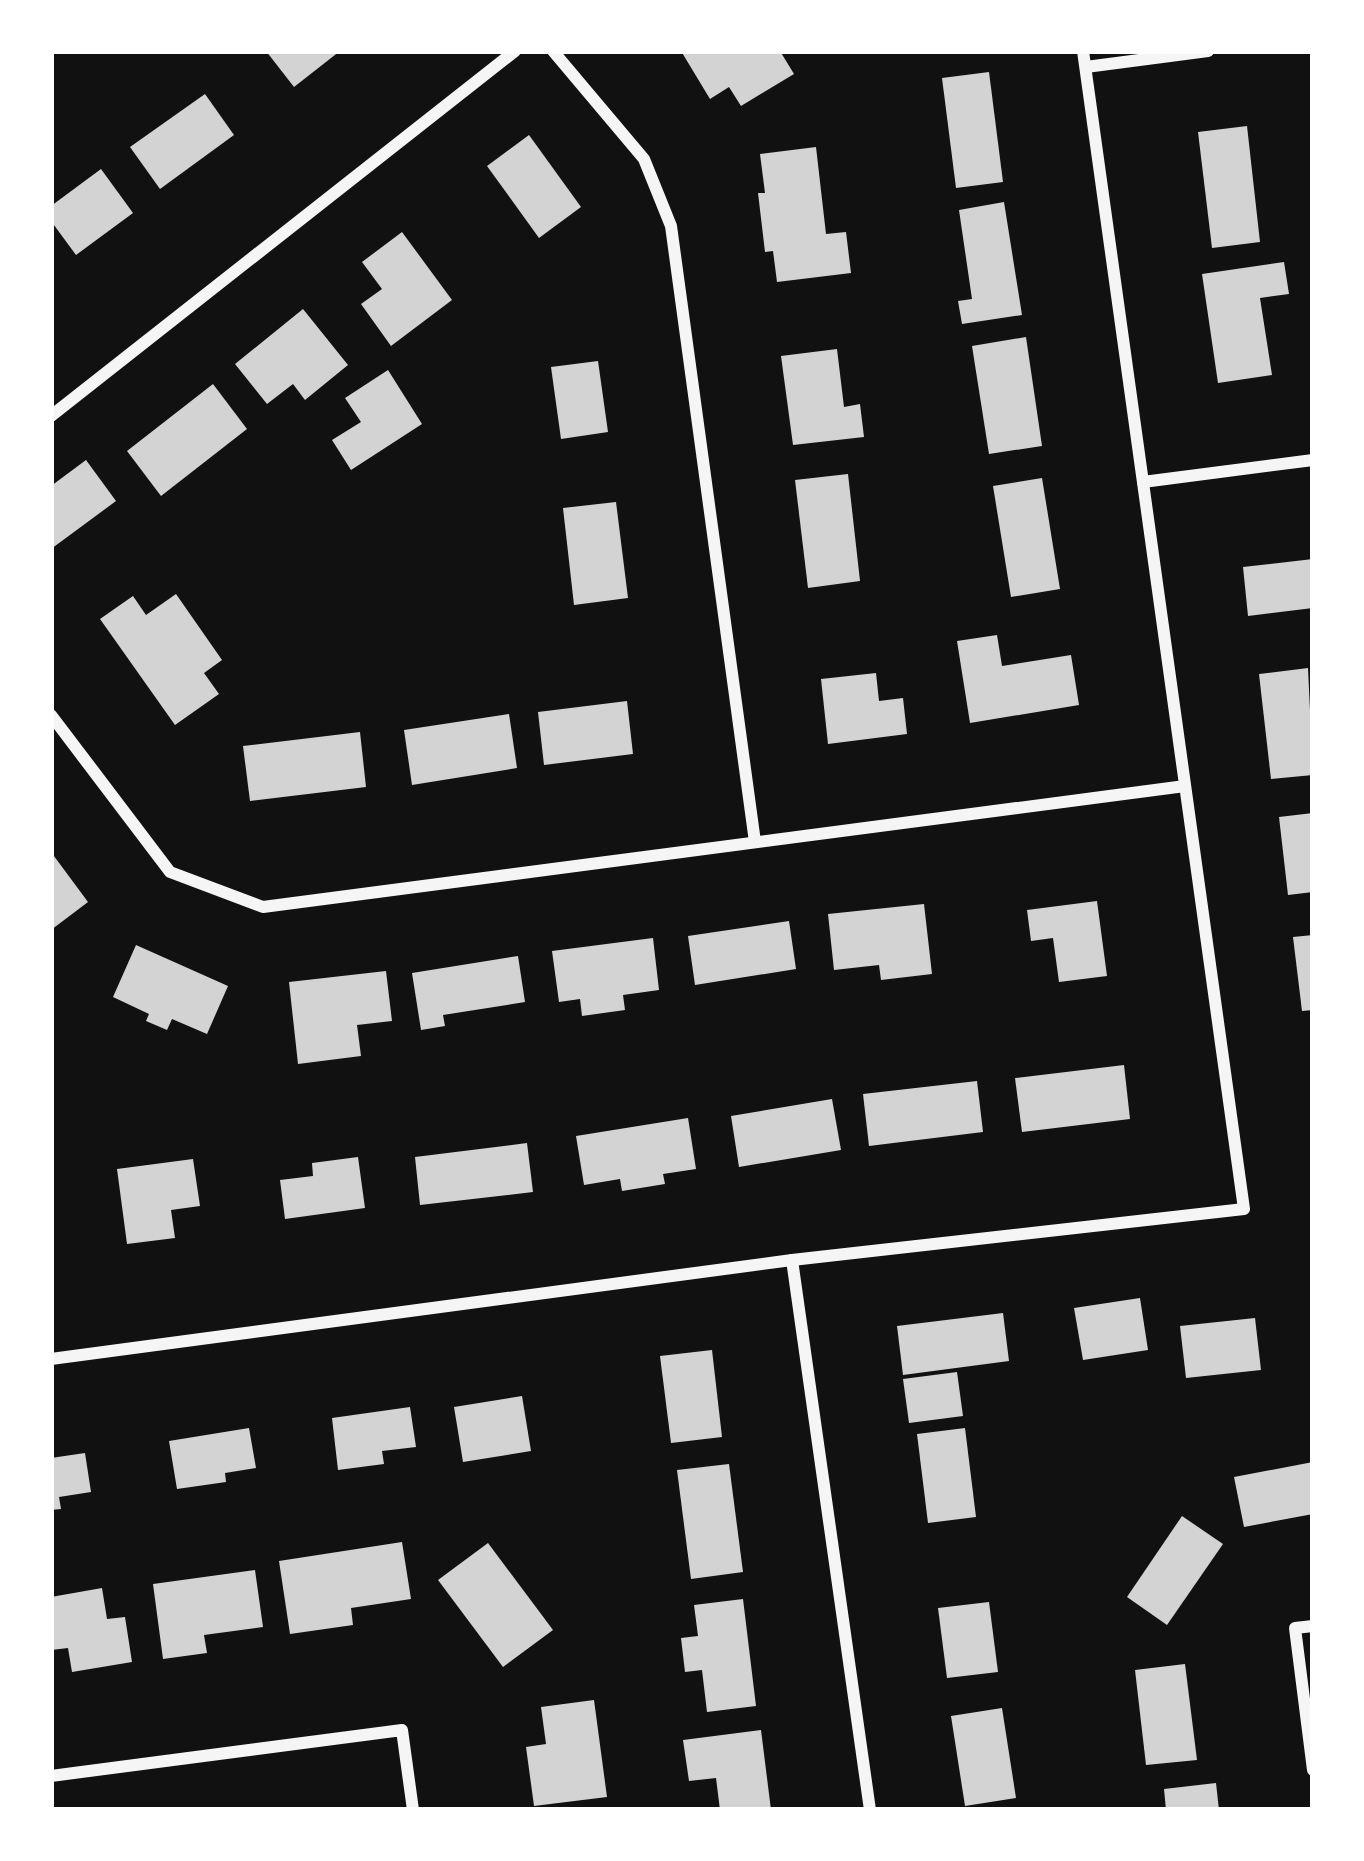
<svg xmlns="http://www.w3.org/2000/svg" width="1364" height="1861" font-family="'DM Sans',sans-serif">
<rect width="100%" height="100%" fill="#111"/>
<g fill="#d3d3d3">
<polygon points="266,51 340,51 294,87"/>
<polygon points="681,51 780,51 794,74 741,106 729,87 710,99"/>
<polygon points="989,72 1003,182 956,188 942,78"/>
<polygon points="205,94 234,135 160,189 130,147"/>
<polygon points="1247,126 1260,242 1212,248 1198,132"/>
<polygon points="529,135 581,207 539,238 487,166"/>
<polygon points="816,147 826,234 846,232 851,273 777,282 773,251 765,252 758,193 765,193 760,154"/>
<polygon points="101,169 133,213 76,255 51,221 51,206"/>
<polygon points="1004,202 1022,315 962,324 958,301 972,299 959,210"/>
<polygon points="402,232 452,300 391,346 361,304 382,289 362,262"/>
<polygon points="1284,262 1289,294 1260,298 1272,375 1218,383 1202,274"/>
<polygon points="303,309 348,365 305,400 293,384 267,404 235,364"/>
<polygon points="1026,337 1042,446 989,454 972,346"/>
<polygon points="837,349 844,407 860,404 864,437 793,445 781,356"/>
<polygon points="598,361 608,432 561,439 551,367"/>
<polygon points="388,370 422,424 351,470 332,440 361,422 345,398"/>
<polygon points="213,384 247,429 161,496 127,451"/>
<polygon points="86,460 116,501 51,549 51,486"/>
<polygon points="848,474 860,581 808,588 795,480"/>
<polygon points="1042,478 1060,589 1011,597 993,486"/>
<polygon points="616,502 628,598 574,605 563,508"/>
<polygon points="1313,559 1313,608 1248,616 1243,567"/>
<polygon points="176,594 222,660 204,673 219,694 175,725 100,619 133,596 146,615"/>
<polygon points="997,635 1002,666 1071,655 1079,705 970,723 957,641"/>
<polygon points="1308,668 1313,775 1271,779 1259,674"/>
<polygon points="876,673 879,701 903,698 907,734 828,744 821,679"/>
<polygon points="627,701 633,754 544,765 538,712"/>
<polygon points="509,714 517,768 412,785 404,730"/>
<polygon points="360,732 366,787 250,801 243,746"/>
<polygon points="1313,813 1313,892 1288,895 1279,817"/>
<polygon points="51,852 88,902 51,930"/>
<polygon points="1097,901 1107,976 1059,982 1053,938 1031,941 1027,910"/>
<polygon points="924,904 932,974 881,980 879,965 834,970 828,914"/>
<polygon points="789,921 796,969 695,985 688,936"/>
<polygon points="1313,935 1313,1010 1302,1011 1293,937"/>
<polygon points="653,938 659,990 623,995 625,1010 582,1016 580,999 559,1002 552,951"/>
<polygon points="136,945 228,986 207,1034 172,1019 167,1030 146,1021 149,1014 113,997"/>
<polygon points="518,956 525,1002 443,1015 445,1026 421,1030 412,973"/>
<polygon points="386,971 392,1021 357,1025 361,1056 298,1064 289,982"/>
<polygon points="1124,1065 1130,1119 1022,1132 1015,1078"/>
<polygon points="977,1081 983,1132 869,1146 863,1094"/>
<polygon points="832,1099 841,1150 739,1167 731,1116"/>
<polygon points="688,1118 696,1169 663,1174 665,1184 622,1191 620,1179 584,1185 576,1136"/>
<polygon points="527,1143 533,1192 420,1205 415,1157"/>
<polygon points="358,1157 365,1208 285,1219 280,1180 313,1176 312,1163"/>
<polygon points="193,1159 200,1206 171,1210 175,1238 127,1244 117,1169"/>
<polygon points="1140,1298 1148,1350 1083,1360 1074,1308"/>
<polygon points="1003,1313 1009,1361 903,1375 897,1326"/>
<polygon points="1255,1318 1261,1370 1186,1378 1180,1326"/>
<polygon points="712,1350 722,1437 671,1443 660,1356"/>
<polygon points="957,1372 963,1416 909,1423 903,1379"/>
<polygon points="522,1396 531,1451 463,1462 454,1407"/>
<polygon points="410,1407 416,1447 382,1451 384,1464 338,1470 332,1418"/>
<polygon points="249,1428 256,1468 225,1473 226,1482 177,1489 169,1441"/>
<polygon points="965,1428 976,1517 928,1523 917,1434"/>
<polygon points="85,1453 91,1492 59,1497 61,1509 51,1510 51,1458"/>
<polygon points="1313,1462 1313,1514 1244,1527 1234,1477"/>
<polygon points="729,1464 743,1572 691,1579 677,1470"/>
<polygon points="1182,1516 1223,1544 1167,1625 1127,1597"/>
<polygon points="402,1542 411,1599 351,1608 353,1625 290,1634 279,1561"/>
<polygon points="488,1543 553,1630 503,1667 438,1580"/>
<polygon points="255,1570 263,1627 204,1635 207,1653 163,1659 153,1584"/>
<polygon points="102,1588 107,1619 125,1617 132,1662 72,1672 68,1648 51,1650 51,1597"/>
<polygon points="743,1599 756,1706 707,1712 702,1670 685,1672 681,1638 698,1636 694,1605"/>
<polygon points="989,1602 998,1672 947,1678 938,1608"/>
<polygon points="1185,1664 1197,1760 1146,1765 1135,1670"/>
<polygon points="594,1700 607,1797 534,1806 526,1747 546,1744 541,1707"/>
<polygon points="1002,1708 1016,1798 965,1806 951,1716"/>
<polygon points="761,1730 771,1810 720,1810 716,1778 689,1781 683,1740"/>
<polygon points="1216,1783 1219,1810 1166,1810 1164,1789"/>
</g>
<g fill="none" stroke-linecap="round" stroke-linejoin="round">
<g stroke="#f5f5f5" stroke-width="12">
<polyline points="553,51 644,159 671,226 755,842"/>
<polyline points="1086,67 1208,51"/>
<polyline points="51,416 515,51"/>
<polyline points="1143,482 1313,460"/>
<polyline points="51,715 170,872 263,907 1185,786"/>
<polyline points="792,1260 870,1810"/>
<polyline points="51,1359 792,1260 1244,1209 1083,51"/>
<polyline points="1313,1626 1295,1628 1313,1770"/>
<polyline points="51,1776 402,1730 413,1810"/>
</g>
</g>
<rect width="1364" height="1861" fill="none" stroke="#ffffff" stroke-width="108"/>
</svg>
